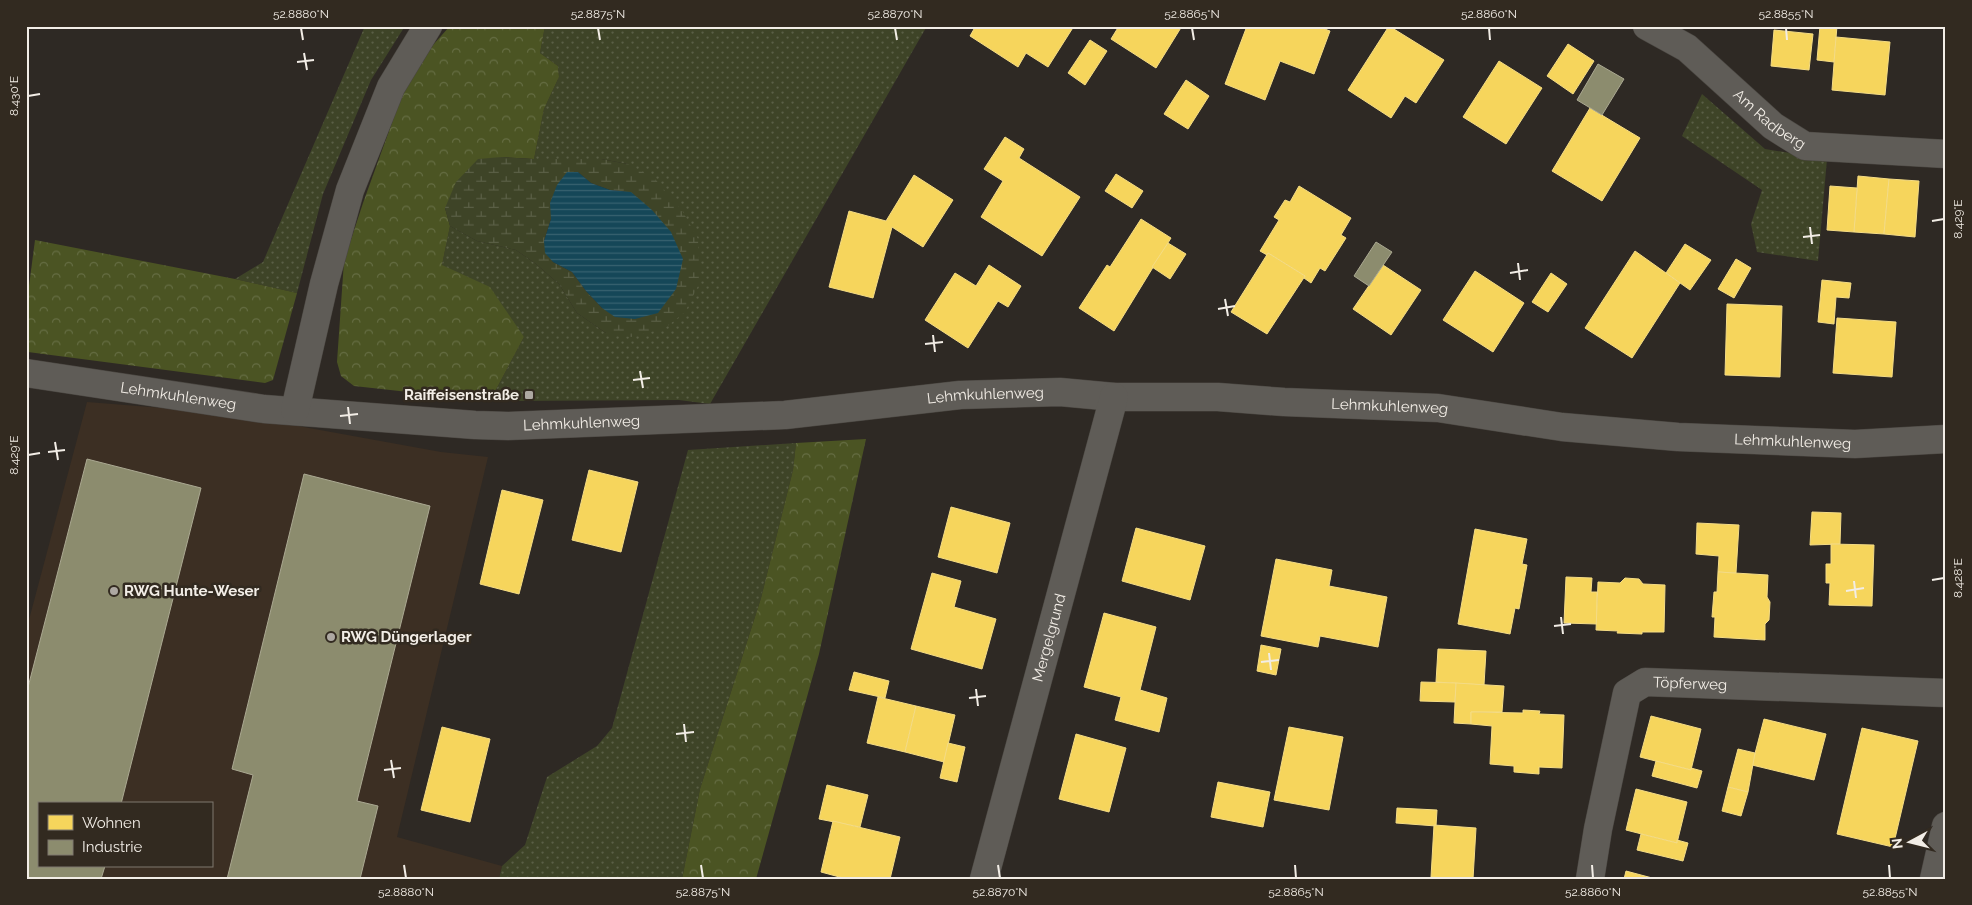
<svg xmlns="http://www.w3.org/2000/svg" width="1972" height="905" font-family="Raleway,sans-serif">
<defs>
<pattern id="grass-dots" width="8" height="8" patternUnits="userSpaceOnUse" patternTransform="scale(1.25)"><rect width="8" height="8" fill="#3e4427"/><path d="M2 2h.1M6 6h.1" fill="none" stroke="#5a5f46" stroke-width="1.8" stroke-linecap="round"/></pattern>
<pattern id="forest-crowns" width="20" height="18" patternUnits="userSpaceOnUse" patternTransform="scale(1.25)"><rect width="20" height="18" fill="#4b5423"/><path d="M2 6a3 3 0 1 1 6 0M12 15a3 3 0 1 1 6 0" fill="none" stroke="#656d43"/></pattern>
<pattern id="wetland-marsh" width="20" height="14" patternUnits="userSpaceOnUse" patternTransform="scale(1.25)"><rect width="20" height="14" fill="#3e4427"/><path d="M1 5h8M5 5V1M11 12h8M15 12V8" fill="none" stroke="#5a5f46"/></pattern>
<pattern id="water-rules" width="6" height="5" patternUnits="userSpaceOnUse" patternTransform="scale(1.25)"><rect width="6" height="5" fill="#154758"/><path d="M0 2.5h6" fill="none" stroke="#386270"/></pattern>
</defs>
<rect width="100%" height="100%" fill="#2e2924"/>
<path fill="#3c2f23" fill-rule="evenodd" d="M87 402 226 413 441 452 488 457 397 837 502 866 499 879H26V631ZM39 804H211V866H39Z"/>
<g fill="url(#grass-dots)">
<polygon points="365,26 405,26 371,80 323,194 297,293 235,279 263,262"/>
<polygon points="545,26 927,26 710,404 679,400 490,401 524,337 442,265 450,226 477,241 516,250 536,264 559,284 577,313 606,333 628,164 601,159 534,159 544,109 559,77 558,66 540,53"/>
<polygon points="1702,94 1765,149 1827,159 1818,261 1757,252 1751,224 1762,190 1682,136"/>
<polygon points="796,443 793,470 761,598 700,789 682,879 499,879 502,866 525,845 547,777 597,746 612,728 688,450"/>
</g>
<g fill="url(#forest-crowns)">
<polygon points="450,26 545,26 540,53 558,66 559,77 544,109 534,159 502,157 445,208 450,226 442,265 490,287 524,337 490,401 354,386 341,376 337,362 344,261 363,203 402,95 433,45"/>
<polygon points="35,240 235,279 297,293 273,380 265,383 28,352 29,286"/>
<polygon points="866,439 819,654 756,879 682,879 700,789 761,598 793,470 796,443"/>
</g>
<path fill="url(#wetland-marsh)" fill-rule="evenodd" d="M502 157 534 159H601L628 164 655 179 683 212 698 239 700 282 685 312 665 328 631 337 606 333 577 313 559 284 536 264 516 250 477 241 450 226 445 208 456 182 478 159ZM578 172 591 183 610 190 631 192 652 210 671 232 602 308 586 291 572 272 553 262 544 241 551 219Z"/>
<polygon fill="url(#water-rules)" points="567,172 578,172 591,183 610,190 631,192 652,210 671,232 683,259 676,289 658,313 635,319 615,317 602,308 586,291 572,272 553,262 545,253 544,241 551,219 550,203 557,185"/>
<g fill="#f6d55c" stroke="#f5dc85">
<polygon points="970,26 1074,26 1048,67 1026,53 1018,67 970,36 974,29"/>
<polygon points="1119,26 1182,26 1156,68 1111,39"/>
<polygon points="1247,26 1317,26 1330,31 1314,74 1280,61 1265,100 1225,84"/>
<polygon points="1389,26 1444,60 1416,103 1405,96 1391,118 1348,90"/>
<polygon points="1820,26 1837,26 1834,62 1817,60"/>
<polygon points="1774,30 1813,34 1809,70 1771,66"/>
<polygon points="1836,37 1890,42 1885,95 1832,90"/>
<polygon points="1090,40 1107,51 1085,85 1068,73"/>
<polygon points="1568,44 1594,61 1573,94 1547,76"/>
<polygon points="1499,61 1542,88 1506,144 1463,117"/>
<polygon points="1186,80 1209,96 1188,129 1164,114"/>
<polygon points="1590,108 1640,138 1602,201 1552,171"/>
<polygon points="1005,137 1024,149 1019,158 1080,197 1042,256 981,217 1003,181 984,169"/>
<polygon points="1116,174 1143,191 1132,208 1105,191"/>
<polygon points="914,175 953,200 923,247 892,227 873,298 829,287 849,211 886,221"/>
<polygon points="1858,176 1889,179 1884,234 1854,232"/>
<polygon points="1889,179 1919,181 1915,237 1884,234"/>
<polygon points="1299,186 1351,218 1341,235 1346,238 1325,271 1320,268 1311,283 1304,278 1305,276 1268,253 1267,255 1260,251 1279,220 1274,217 1285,200 1290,202"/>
<polygon points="1830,186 1857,188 1854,232 1827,230"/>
<polygon points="1141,219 1171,238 1114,331 1079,308 1107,265 1110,267"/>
<polygon points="1168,243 1186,254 1170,279 1152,267"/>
<polygon points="1685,244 1711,260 1690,290 1666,273"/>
<polygon points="1635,251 1680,283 1632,358 1585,328"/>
<polygon points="1268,253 1305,276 1267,334 1231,312"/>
<polygon points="1736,259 1751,268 1734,298 1718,289"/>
<polygon points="989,265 1021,286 1008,307 998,301 968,348 925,320 955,273 976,286"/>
<polygon points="1383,265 1421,290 1391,335 1353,309"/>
<polygon points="1475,271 1524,303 1493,352 1443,320"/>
<polygon points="1551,273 1567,284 1548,312 1532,302"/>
<polygon points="1822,280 1851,283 1849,298 1836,297 1834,324 1818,322"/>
<polygon points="1727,304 1782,306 1780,377 1725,375"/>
<polygon points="1837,318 1896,322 1892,377 1833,373"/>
<polygon points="589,470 638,482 621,552 572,540"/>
<polygon points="502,490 543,500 519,594 480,584"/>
<polygon points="951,507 1010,523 997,573 938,557"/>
<polygon points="1812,512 1841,513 1840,544 1810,545"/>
<polygon points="1697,523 1739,525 1736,573 1718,572 1719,556 1696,554"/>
<polygon points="1136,528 1205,546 1190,600 1122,581"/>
<polygon points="1475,529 1527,539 1522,564 1527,565 1519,609 1515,608 1510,634 1458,624"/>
<polygon points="1831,544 1874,545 1872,606 1829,605 1830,583 1826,583 1826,564 1831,564"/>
<polygon points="1276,559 1332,570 1329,586 1387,597 1378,647 1320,636 1318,647 1261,636"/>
<polygon points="1718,572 1768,575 1767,597 1770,602 1769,620 1765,624 1765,640 1714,637 1715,617 1712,617 1714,592 1717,592"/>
<polygon points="932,573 961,581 954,607 996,619 982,669 911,649"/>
<polygon points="1566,577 1592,578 1591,592 1597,592 1597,624 1564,623"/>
<polygon points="1625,578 1639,579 1643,584 1665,585 1664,632 1642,632 1642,634 1617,633 1618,631 1596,630 1598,582 1620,583"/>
<polygon points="1104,613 1156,627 1140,690 1167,698 1159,732 1115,720 1121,697 1084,687"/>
<polygon points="1261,645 1281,649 1276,675 1257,671"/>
<polygon points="1438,649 1486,651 1484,685 1436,682"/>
<polygon points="854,672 889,681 885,698 849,690"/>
<polygon points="1421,682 1456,683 1455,702 1420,701"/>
<polygon points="1456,683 1504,686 1502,712 1471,712 1471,724 1454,723"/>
<polygon points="878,697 916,706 905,752 867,743"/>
<polygon points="916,706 955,715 944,762 905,752"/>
<polygon points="1523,710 1540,711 1539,714 1564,715 1562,768 1539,767 1539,774 1514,772 1514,766 1490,764 1492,726 1471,724 1471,712 1523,713"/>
<polygon points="1651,716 1701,729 1691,770 1640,757"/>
<polygon points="1764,719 1826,734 1814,780 1752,765"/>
<polygon points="442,727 490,739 470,822 421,810"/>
<polygon points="1289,727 1343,737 1329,810 1274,800"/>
<polygon points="1862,728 1918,741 1893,847 1837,834"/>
<polygon points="1076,734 1126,748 1109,812 1059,799"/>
<polygon points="948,743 965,747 957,782 940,778"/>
<polygon points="1738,749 1755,753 1748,792 1728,787"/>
<polygon points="1656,761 1691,770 1691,768 1702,771 1697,788 1652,776"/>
<polygon points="1218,782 1270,792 1263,827 1211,817"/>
<polygon points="827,785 868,795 860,827 819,819"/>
<polygon points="1728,787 1748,792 1741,816 1722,811"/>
<polygon points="1636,789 1687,802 1677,843 1626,830"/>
<polygon points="1397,808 1437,810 1436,826 1396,823"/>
<polygon points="833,821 900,837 890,879 847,879 821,872"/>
<polygon points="1434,825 1476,828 1473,879 1431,877"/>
<polygon points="1641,834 1677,843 1677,840 1688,843 1683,861 1637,850"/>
<polygon points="1626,871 1656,879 1624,879"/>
</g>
<g fill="#8c8c6e" stroke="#aba992">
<polygon points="1598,64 1624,79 1602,115 1577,100"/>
<polygon points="1376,242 1392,252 1369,286 1354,276"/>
<polygon points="87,459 201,488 121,804 39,804 39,866 105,866 101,879 26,879 26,695"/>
<polygon points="304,474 430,506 357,801 378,806 360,879 227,879 253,775 232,769"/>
</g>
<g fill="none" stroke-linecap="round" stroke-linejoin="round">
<defs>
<g id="minor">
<path id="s1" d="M1647 26 1687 48 1773 126 1805 146 1946 154"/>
<path id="s2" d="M26 373 264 409 475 425 508 426 785 415 960 395 1060 392 1114 397H1218L1284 402 1438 408 1562 427 1678 437 1855 444 1946 439"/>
<polyline points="295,410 324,284 350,190 391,87 428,26"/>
<path id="s3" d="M984 879 1114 397"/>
<path id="s4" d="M1590 879 1598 829 1627 693 1645 682 1946 693"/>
<polyline points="1934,879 1946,826"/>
</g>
</defs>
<use href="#minor" stroke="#4a4641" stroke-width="29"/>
<use href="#minor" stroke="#5f5c57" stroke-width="28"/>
</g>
<path fill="none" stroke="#f2ede6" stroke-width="2" d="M301 28 303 40M598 28 600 40M895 28 897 40M1192 28 1194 40M1489 28 1490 40M1786 28 1787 40M304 53 307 70M297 62 314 60M28 96 40 94M1932 221 1944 219M1810 227 1812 244M1803 237 1820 235M1518 263 1520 280M1510 273 1528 270M1225 299 1228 316M1218 309 1235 306M933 335 935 352M925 344 943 342M640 371 643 388M633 380 650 378M348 407 350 424M340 416 358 414M55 442 58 460M48 452 65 450M28 455 40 453M1932 580 1944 578M1854 581 1856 598M1846 591 1864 588M1561 617 1563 634M1554 626 1571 624M1269 653 1271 670M1261 662 1279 660M976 689 978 706M969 698 986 696M684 724 686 742M676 734 694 732M391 760 394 778M384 770 401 768M404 865 406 878M701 865 703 878M998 865 1000 878M1295 865 1296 878M1592 865 1593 878M1889 865 1890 878"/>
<g fill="#ada8a2" stroke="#322a20" stroke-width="2">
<rect x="524" y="390" width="10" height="10" rx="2.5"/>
<circle cx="114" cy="591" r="5"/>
<circle cx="331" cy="637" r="5"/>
</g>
<g text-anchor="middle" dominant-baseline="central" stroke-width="5" stroke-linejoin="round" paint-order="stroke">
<g font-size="15" fill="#f2ede6" stroke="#322a20">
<text stroke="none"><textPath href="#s1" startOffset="155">Am Radberg</textPath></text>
<text stroke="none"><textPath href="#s2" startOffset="154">Lehmkuhlenweg</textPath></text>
<text stroke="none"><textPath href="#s2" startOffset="964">Lehmkuhlenweg</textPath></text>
<text stroke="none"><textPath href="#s2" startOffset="1369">Lehmkuhlenweg</textPath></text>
<text stroke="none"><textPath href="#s2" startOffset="559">Lehmkuhlenweg</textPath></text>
<text stroke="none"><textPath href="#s2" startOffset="1774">Lehmkuhlenweg</textPath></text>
<text stroke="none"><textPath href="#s3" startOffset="250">Mergelgrund</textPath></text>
<text stroke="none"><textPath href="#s4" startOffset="256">Töpferweg</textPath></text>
</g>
<g font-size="15" font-weight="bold" fill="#f2ede6" stroke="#322a20" text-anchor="start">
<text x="519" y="395" text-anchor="end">Raiffeisenstraße</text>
<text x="124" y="591">RWG Hunte-Weser</text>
<text x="341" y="637">RWG Düngerlager</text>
</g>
</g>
<rect width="1972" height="905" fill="none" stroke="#322a20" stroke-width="55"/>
<rect x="38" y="802" width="175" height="65" fill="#322a20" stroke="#7f786f"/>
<rect x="48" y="815" width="25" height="15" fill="#f6d55c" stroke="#7f786f"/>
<text x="82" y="828" font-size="15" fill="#f2ede6">Wohnen</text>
<rect x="48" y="840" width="25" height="15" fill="#8c8c6e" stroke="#7f786f"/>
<text x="82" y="852" font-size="15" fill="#f2ede6">Industrie</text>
<g transform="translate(1910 842) rotate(263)" stroke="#322a20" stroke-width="4" paint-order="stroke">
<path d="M0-4L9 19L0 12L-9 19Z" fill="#f2ede6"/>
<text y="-8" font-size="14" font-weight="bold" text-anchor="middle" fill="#f2ede6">N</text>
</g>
<rect x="28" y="28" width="1916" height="850" fill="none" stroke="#f2ede6" stroke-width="2"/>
<g font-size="12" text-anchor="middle" fill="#f2ede6">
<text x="301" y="18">52.8880°N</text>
<text x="598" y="18">52.8875°N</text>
<text x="895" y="18">52.8870°N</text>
<text x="1192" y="18">52.8865°N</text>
<text x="1489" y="18">52.8860°N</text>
<text x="1786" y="18">52.8855°N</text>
<text transform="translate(14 96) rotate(-90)" y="4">8.430°E</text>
<text transform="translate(1958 219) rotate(-90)" y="4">8.429°E</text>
<text transform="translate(14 455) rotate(-90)" y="4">8.429°E</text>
<text transform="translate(1958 578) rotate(-90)" y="4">8.428°E</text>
<text x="406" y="896">52.8880°N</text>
<text x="703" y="896">52.8875°N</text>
<text x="1000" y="896">52.8870°N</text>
<text x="1296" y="896">52.8865°N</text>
<text x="1593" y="896">52.8860°N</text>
<text x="1890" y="896">52.8855°N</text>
</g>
</svg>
